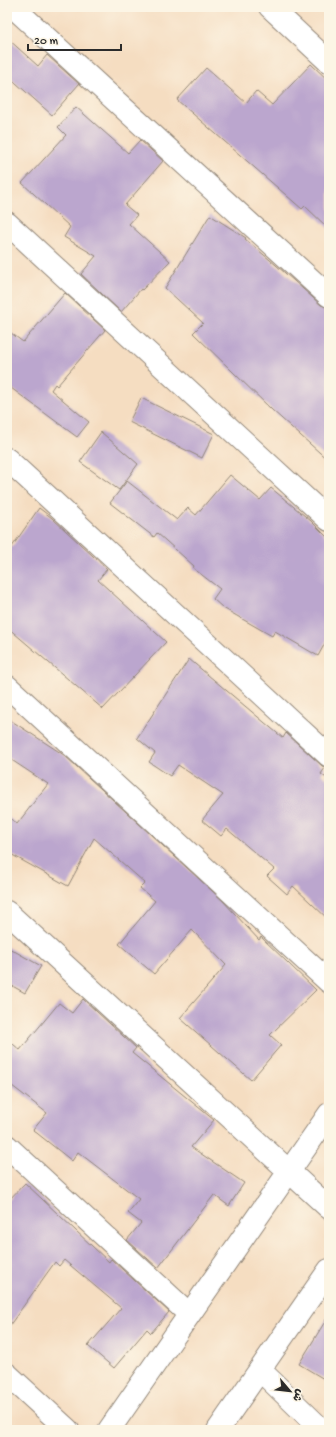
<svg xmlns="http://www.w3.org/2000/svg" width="336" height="1437" font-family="'Gochi Hand','Playpen Sans Arabic',sans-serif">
<rect width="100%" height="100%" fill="#fcf5e5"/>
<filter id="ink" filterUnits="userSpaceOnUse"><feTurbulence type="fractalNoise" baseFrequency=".025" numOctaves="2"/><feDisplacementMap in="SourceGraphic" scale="8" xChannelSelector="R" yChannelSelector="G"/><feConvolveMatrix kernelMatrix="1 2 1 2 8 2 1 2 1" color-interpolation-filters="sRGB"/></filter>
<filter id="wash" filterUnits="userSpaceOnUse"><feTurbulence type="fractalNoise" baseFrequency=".012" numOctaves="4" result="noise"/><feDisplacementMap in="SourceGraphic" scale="16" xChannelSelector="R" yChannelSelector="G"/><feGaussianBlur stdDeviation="0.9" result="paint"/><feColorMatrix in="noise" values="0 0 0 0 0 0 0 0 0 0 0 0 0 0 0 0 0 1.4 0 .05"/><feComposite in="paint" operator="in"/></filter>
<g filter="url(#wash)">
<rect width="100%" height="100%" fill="#f5ddc1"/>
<g id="blocks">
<g fill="#bba6ce">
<polygon points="7,38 38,66 47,55 79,84 52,115 7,75"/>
<polygon points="311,64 329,81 329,229 305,206 302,209 177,100 206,68 246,103 256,91 272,105"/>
<polygon points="76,107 128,153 140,140 163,161 125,205 137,215 129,224 170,261 142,290 141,289 121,312 81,274 96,256 64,237 70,227 22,183 66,135 58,127"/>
<polygon points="210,215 246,238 245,239 276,265 321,305 329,308 329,461 272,410 193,333 203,323 165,288"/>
<polygon points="65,293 105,330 57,386 55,384 51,390 89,422 77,437 7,385 7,330 23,342"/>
<polygon points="141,398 214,434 202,458 129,422"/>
<polygon points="101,432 138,464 119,490 80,462"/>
<polygon points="230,475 260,500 271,488 311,521 329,539 329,636 318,656 275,631 272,636 223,608 213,599 220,589 193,568 194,566 157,533 154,537 110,503 127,481 177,520 188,508 196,515"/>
<polygon points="39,508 52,518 107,569 98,580 166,642 103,709 7,627 7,554"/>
<polygon points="189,659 283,738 286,733 321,765 325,768 321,774 329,780 329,920 293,886 287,894 267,876 274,869 227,829 221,836 202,820 223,795 178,765 170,776 149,762 155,753 137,738"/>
<polygon points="7,718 64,755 223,901 259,940 261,937 316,990 270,1035 281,1045 251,1080 180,1018 226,965 192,930 154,974 119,944 155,901 140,888 145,883 94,838 68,886 7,852 7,816 17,824 48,784 7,757"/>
<polygon points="7,947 41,966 25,993 7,983"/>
<polygon points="83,999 136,1048 132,1053 214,1120 191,1147 244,1183 229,1206 214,1195 158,1268 127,1240 141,1223 128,1213 139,1199 78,1152 72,1161 33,1130 47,1113 7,1082 7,1039 20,1050 59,1003 72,1013"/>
<polygon points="25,1183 109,1262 111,1259 169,1312 151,1333 147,1329 114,1368 88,1346 121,1308 64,1260 59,1266 55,1262 7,1329 7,1202"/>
<polygon points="329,1315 329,1382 299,1364"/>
</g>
</g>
</g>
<g filter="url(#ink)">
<use href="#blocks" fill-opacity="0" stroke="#908476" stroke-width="1"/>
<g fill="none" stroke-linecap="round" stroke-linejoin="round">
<defs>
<g id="minor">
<polyline points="13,7 329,296"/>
<polyline points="270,7 329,62"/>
<polyline points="7,223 329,520"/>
<polyline points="7,459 329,756"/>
<polyline points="7,686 329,982"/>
<polyline points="7,912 329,1208"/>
<polyline points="7,1146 189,1314"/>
<polyline points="260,1370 322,1430"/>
<polyline points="7,1374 68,1430"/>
<polyline points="109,1430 329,1114"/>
<polyline points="218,1430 329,1270"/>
</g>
</defs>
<use href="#minor" stroke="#908476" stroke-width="24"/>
<use href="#minor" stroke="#fff" stroke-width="22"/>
</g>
</g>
<rect width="336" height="1437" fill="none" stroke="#fcf5e5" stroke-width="24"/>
<g transform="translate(290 1391) rotate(118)" stroke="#fcf5e5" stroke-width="3" paint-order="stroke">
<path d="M0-3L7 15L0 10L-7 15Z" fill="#2b2b2b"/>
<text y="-6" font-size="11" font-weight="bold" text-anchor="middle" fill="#2b2b2b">ش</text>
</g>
<path d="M28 44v6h93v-6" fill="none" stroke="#2b2b2b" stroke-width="2"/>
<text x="34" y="44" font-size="12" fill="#2b2b2b" stroke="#fcf5e5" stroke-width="3" paint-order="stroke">20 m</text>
</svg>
